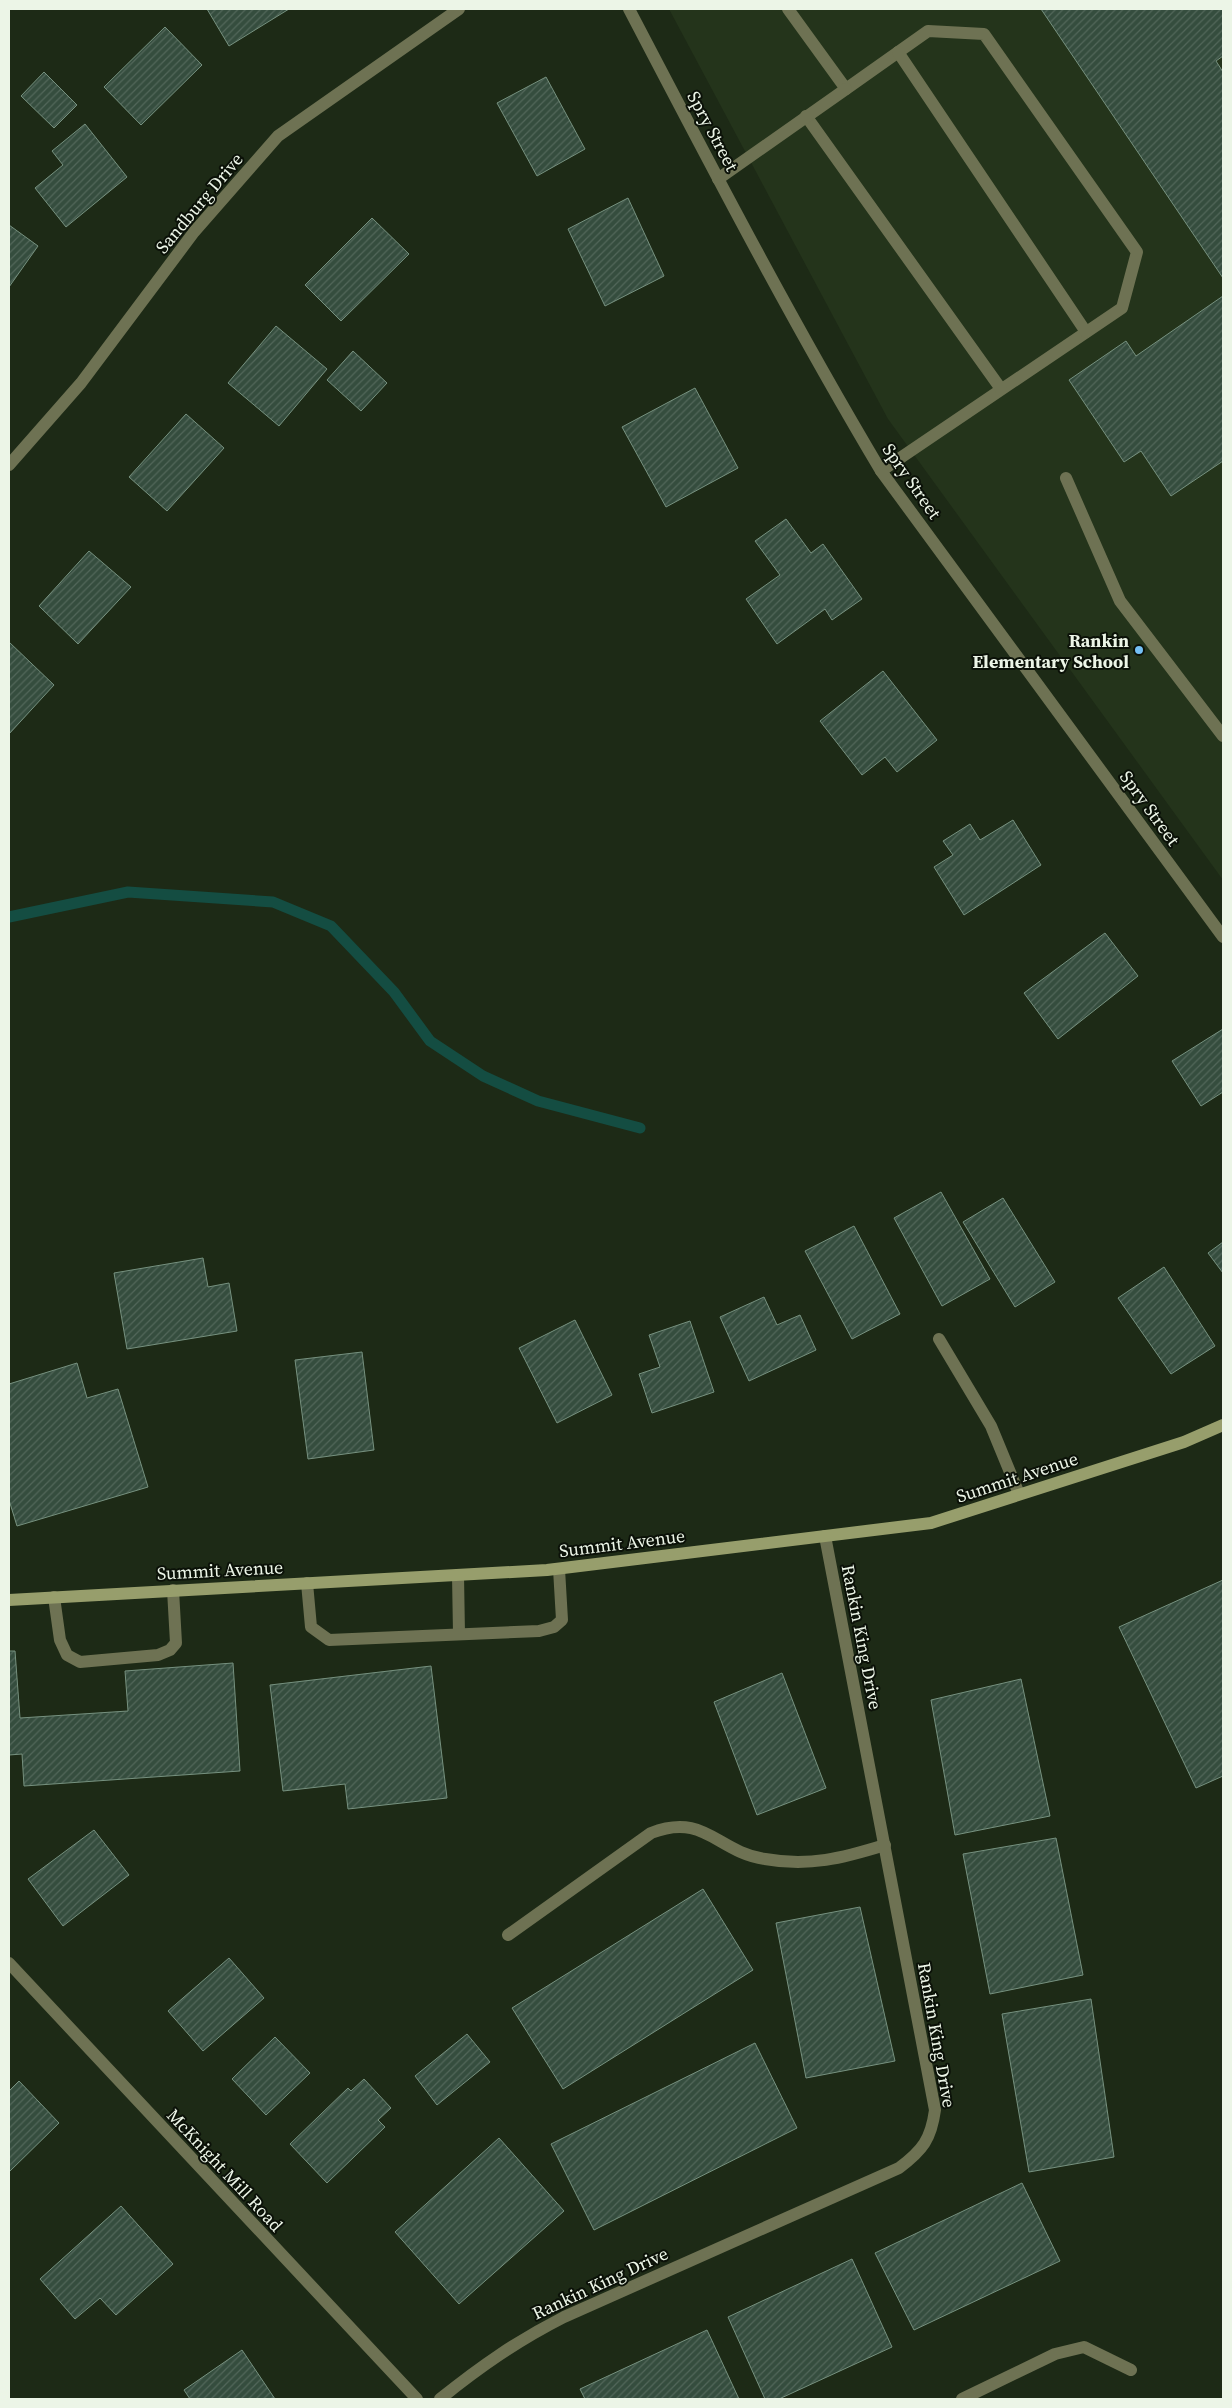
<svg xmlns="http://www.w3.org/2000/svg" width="1232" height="2408" font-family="'Source Serif 4',serif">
<defs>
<pattern id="building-hatch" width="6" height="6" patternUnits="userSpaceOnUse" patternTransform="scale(1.25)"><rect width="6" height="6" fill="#354d3e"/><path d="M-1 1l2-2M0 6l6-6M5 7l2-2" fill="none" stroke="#52675a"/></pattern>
</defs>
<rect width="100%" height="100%" fill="#1d2a16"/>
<polygon fill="#24341b" points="669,9 1223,9 1223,880 888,419"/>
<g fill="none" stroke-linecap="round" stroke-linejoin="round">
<polyline stroke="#144d42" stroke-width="11" points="9,917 128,892 273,902 331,926 394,992 430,1041 483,1076 538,1101 640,1128"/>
</g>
<g fill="url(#building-hatch)" stroke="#76917f">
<polygon points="207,9 289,9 229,46"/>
<polygon points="1041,9 1223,9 1223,56 1216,61 1223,72 1223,278"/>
<polygon points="165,27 202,65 141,125 104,87"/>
<polygon points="44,72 77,105 54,128 21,96"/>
<polygon points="546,77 585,149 537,176 497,103"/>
<polygon points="85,124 127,177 66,227 35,188 63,165 52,151"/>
<polygon points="628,198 664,276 605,306 568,229"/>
<polygon points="372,218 409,254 341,321 305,285"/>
<polygon points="9,225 38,246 9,287"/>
<polygon points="1223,296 1223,461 1171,496 1141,451 1124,462 1069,380 1126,341 1136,356"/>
<polygon points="276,326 327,369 279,426 228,383"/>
<polygon points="353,351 387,383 361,411 327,380"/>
<polygon points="695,388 738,468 666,507 622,427"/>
<polygon points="186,414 224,448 167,511 129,477"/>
<polygon points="786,519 811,553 823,544 862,599 832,620 825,609 777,644 746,599 780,575 755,541"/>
<polygon points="89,551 131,587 78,644 39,606"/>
<polygon points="9,642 54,685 9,734"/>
<polygon points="883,671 937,740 897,772 885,757 862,775 820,721"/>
<polygon points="1013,820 1041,865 964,915 934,867 953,855 943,841 970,824 980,840"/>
<polygon points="1105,933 1138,976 1058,1039 1024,993"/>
<polygon points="1223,1029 1223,1092 1201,1106 1172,1061"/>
<polygon points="941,1192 990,1279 942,1306 894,1218"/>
<polygon points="1003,1198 1055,1282 1015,1307 963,1222"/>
<polygon points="854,1226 900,1314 852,1339 805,1251"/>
<polygon points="1223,1242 1223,1273 1208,1253"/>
<polygon points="203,1258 208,1287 229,1283 237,1331 127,1349 114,1273"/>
<polygon points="1164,1267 1215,1346 1171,1374 1118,1298"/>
<polygon points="764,1297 777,1325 800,1315 816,1350 749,1381 720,1317"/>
<polygon points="575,1320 612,1395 557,1423 519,1348"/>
<polygon points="690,1321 714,1392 652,1413 639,1374 660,1367 649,1335"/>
<polygon points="362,1352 374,1450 308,1459 295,1360"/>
<polygon points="77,1363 87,1398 118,1389 148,1487 17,1526 9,1500 9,1384"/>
<polygon points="1223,1580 1223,1776 1196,1788 1119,1627"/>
<polygon points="9,1651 15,1651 20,1718 128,1711 125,1671 233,1663 240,1771 24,1786 22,1754 9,1755"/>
<polygon points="431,1666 447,1798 348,1809 345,1784 283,1791 270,1685"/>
<polygon points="782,1673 826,1788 757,1815 714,1702"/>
<polygon points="1021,1679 1050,1816 955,1835 931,1700"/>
<polygon points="94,1830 129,1875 63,1926 28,1879"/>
<polygon points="1056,1838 1083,1975 990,1994 963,1854"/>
<polygon points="703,1889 753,1970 563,2089 512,2008"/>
<polygon points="860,1907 895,2061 806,2078 776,1923"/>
<polygon points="229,1958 264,1998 203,2051 168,2011"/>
<polygon points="1091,1999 1114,2157 1029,2172 1002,2014"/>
<polygon points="467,2034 490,2062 437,2105 415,2076"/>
<polygon points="275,2037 310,2073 266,2115 232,2079"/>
<polygon points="755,2043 797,2128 594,2230 551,2144"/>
<polygon points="364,2079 391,2108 378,2120 385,2127 327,2183 290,2144 348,2088 351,2091"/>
<polygon points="19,2081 59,2123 9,2172 9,2091"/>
<polygon points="499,2138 564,2211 459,2304 395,2232"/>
<polygon points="1022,2183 1060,2261 914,2330 875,2253"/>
<polygon points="121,2206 173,2264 116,2315 100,2298 75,2319 40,2279"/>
<polygon points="852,2259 892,2347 779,2399 765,2399 728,2317"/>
<polygon points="707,2330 739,2399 585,2399 580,2389"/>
<polygon points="242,2350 275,2399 190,2399 184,2390"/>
</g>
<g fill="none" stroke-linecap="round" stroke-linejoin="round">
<g stroke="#6e7253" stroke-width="12">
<polyline points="788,9 846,89 928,31 984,34 1137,252 1122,308 881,471"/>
<polyline points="898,52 1086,332"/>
<polyline points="806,116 1001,389"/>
<polyline points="718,179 846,89"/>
<polyline points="1066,478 1120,601 1223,736"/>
<polyline points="939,1339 991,1426 1019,1494"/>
<polyline points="458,1575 459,1634"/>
<polyline points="307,1583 311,1627 329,1640 539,1631 554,1627 562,1620 559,1569"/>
<polyline points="54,1597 60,1640 67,1655 80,1662 158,1655 170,1650 176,1643 173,1590"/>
<path d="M508 1935 651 1833C705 1812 717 1852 765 1859 809 1867 843 1858 885 1845"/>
<path d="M440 2399C481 2366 517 2341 564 2317L899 2168C923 2150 931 2139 935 2110L825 1536"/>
<polyline points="962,2399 1055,2354 1084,2347 1131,2370"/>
</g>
<g stroke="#6e7253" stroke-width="12">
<path d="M629 9C710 164 791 320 881 471L1223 937"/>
<polyline points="9,465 81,383 194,232 278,136 459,9"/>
</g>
<polyline stroke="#6e7253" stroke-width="12" points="9,1963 417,2399"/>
<polyline stroke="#979e6c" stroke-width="12" points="9,1600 547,1570 931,1523 1184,1442 1223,1425"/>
</g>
<circle fill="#74c0f6" stroke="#0b1108" stroke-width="2" cx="1139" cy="650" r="5"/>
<g text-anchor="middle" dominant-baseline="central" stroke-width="4" stroke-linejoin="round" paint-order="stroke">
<g font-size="18" fill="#ecf5e7" stroke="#0b1108">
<text transform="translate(713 131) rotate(62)">Spry Street</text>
<text transform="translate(199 203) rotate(-50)">Sandburg Drive</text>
<text transform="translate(912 481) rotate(55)">Spry Street</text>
<text transform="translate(1150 808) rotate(54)">Spry Street</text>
<text transform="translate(1017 1477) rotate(-18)">Summit Avenue</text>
<text transform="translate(622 1543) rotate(-7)">Summit Avenue</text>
<text transform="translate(220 1570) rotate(-3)">Summit Avenue</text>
<text transform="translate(862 1637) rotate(79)">Rankin King Drive</text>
<text transform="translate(937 2035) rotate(80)">Rankin King Drive</text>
<text transform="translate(225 2170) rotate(47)">McKnight Mill Road</text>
<text transform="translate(600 2283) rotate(-25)">Rankin King Drive</text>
</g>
<g font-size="18" font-weight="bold" fill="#ecf5e7" stroke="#0b1108" text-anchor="end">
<text x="1129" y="640">Rankin<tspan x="1129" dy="21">Elementary School</tspan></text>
</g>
</g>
<rect width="1232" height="2408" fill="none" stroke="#ecf5e7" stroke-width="20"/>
</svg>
